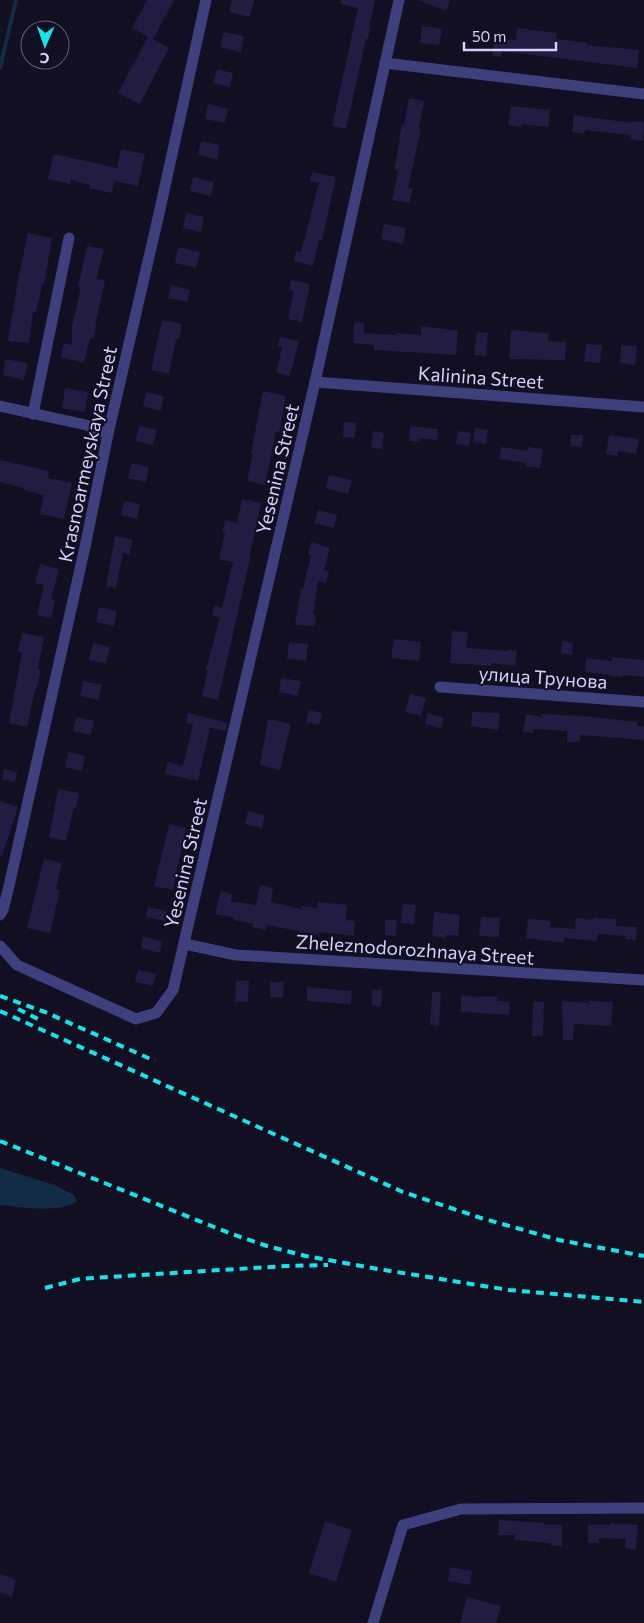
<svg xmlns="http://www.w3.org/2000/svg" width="644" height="1623" font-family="Commissioner,sans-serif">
<rect width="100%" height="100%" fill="#110f21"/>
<path fill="#122b47" d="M0 1168 55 1185 74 1195 77 1201C61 1214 20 1207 0 1205Z"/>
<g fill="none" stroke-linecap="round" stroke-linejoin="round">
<polyline stroke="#122b47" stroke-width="4" points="0,68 16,0"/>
</g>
<g fill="#211c41">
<polygon points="147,0 174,0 153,40 169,48 140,104 118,93 148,37 132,28"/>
<polygon points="232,0 254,0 250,17 229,12"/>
<polygon points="341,0 375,0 369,27 370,27 368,39 366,39 346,129 332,126 358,8 340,4"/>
<polygon points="419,0 450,0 446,11"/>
<polygon points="422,26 442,29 439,45 420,43"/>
<polygon points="517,28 557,33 556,39 587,43 587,45 639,50 637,68 502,51 501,57 492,56 494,38 516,40"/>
<polygon points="224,32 244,36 241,52 220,47"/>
<polygon points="217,69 233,73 230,87 213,83"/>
<polygon points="409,98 424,101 419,128 421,129 408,188 413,189 409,203 392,200 398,171 394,170 400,139 399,139 402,125 404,125"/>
<polygon points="208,104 228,109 225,123 205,119"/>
<polygon points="511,106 550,110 548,127 522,124 521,127 508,125"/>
<polygon points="574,115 632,123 633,121 644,122 643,141 630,139 631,135 585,130 584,134 572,132"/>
<polygon points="201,141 220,145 217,159 198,155"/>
<polygon points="121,149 145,154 138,186 114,181 112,193 89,188 90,185 71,180 70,184 48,179 54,154 117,168"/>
<polygon points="312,172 336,177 322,241 319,240 313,266 294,261 296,251 301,252 319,183 310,181"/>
<polygon points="193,177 214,182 211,196 190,191"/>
<polygon points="186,213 204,217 201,232 183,228"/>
<polygon points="384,224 406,228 403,244 381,239"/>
<polygon points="28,233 52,238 44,285 42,285 36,312 33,312 29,343 8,341 18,280"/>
<polygon points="87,246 104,249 96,279 105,280 95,326 96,326 94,339 90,338 84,363 61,357 64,343 72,345 72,326 81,287 78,287"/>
<polygon points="178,247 200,252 196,268 175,263"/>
<polygon points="291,280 310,284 302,322 288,319 294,291 289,290"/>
<polygon points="171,285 190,290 187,302 168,298"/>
<polygon points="162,320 182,324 179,339 176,339 169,374 151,370"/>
<polygon points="354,322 364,323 364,333 396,335 396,333 421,335 421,326 458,331 456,355 374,350 374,345 353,343"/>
<polygon points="511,330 549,333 548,341 566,342 565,360 509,359"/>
<polygon points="477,332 488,333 486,356 474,355"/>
<polygon points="280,337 299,341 290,376 276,373 282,347 278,346"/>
<polygon points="586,344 602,345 600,363 584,362"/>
<polygon points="621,345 637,346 635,365 620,363"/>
<polygon points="5,359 28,363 24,380 3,375"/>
<polygon points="65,388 88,392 85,412 62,408"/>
<polygon points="263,391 286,396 279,433 276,432 265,485 247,481 253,454 251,453"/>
<polygon points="146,392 164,396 161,411 143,406"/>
<polygon points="344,422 356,423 355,438 343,437"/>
<polygon points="139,426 157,430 153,445 135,441"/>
<polygon points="410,426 438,429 437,440 420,438 419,442 409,441"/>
<polygon points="475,428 488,430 486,444 473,442"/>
<polygon points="373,431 384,433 382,449 371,448"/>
<polygon points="458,431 471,433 469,446 456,444"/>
<polygon points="571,435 583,435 582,447 570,446"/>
<polygon points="609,435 639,439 636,454 618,451 618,456 606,454"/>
<polygon points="501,447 528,451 528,447 543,449 540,468 526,466 526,463 499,459"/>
<polygon points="0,460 49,471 48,478 72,483 64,519 40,514 44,495 23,490 24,488 0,482"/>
<polygon points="132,463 149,467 146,482 128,478"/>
<polygon points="329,475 352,480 348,494 326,488"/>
<polygon points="242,499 261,503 250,554 251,554 218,700 202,696 208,670 206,670 220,617 212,616 214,606 222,608 233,562 219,559 225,533 222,532 225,520 237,523"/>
<polygon points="124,501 140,504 137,519 121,515"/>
<polygon points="318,510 337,515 334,528 314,523"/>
<polygon points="115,536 133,540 129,555 123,553 116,588 106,586"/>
<polygon points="311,542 330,548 324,570 329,571 326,583 318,581 313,615 316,615 315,626 295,625 301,589 303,589 311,555 308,554"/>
<polygon points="40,564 59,569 51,599 55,600 51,618 37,615 44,585 35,583"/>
<polygon points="99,607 117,611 114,626 96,622"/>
<polygon points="452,631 468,632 466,648 508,651 508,649 517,651 515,666 492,663 491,666 450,663"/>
<polygon points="22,633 44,637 38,669 41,670 36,691 35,690 27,727 9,723 22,652 18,651"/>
<polygon points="394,639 421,642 419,661 391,658"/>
<polygon points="562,641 573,643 572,655 561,653"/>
<polygon points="289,642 308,644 306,661 287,659"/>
<polygon points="93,643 110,647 106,663 89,660"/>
<polygon points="612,657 644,660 644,677 623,675 623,677 610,676 611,675 585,672 586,658 612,661"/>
<polygon points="281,678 301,681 298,696 279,692"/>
<polygon points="83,681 102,685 98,700 80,696"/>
<polygon points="410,694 426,698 421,716 405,712"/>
<polygon points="309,710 322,713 319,725 306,722"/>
<polygon points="472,712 500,713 498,730 471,726"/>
<polygon points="188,713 228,723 226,731 210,728 198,781 165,774 168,762 183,766 193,724 186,723"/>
<polygon points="428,713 444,718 441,728 425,724"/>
<polygon points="526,714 542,717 542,714 581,716 637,722 637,726 644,726 644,740 580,735 580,742 567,742 567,731 534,729 533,733 523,732"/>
<polygon points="76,717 94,721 91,735 73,731"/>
<polygon points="268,719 291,724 280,770 260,765"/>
<polygon points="68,752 85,756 82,771 65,767"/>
<polygon points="4,769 17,772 15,782 2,779"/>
<polygon points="58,789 79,793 76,808 74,807 66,841 49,837"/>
<polygon points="0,801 18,807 2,856 0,855"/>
<polygon points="248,811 265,815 262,828 245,824"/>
<polygon points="169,824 186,828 173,890 154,886"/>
<polygon points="44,859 62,863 56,889 60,890 50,933 27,928"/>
<polygon points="260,885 273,888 271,902 301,909 301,906 317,908 318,902 347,905 346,920 355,921 354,936 320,932 319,935 267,925 266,930 252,927 253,924 234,920 235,918 215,914 221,891 232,894 231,901 256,905"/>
<polygon points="403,904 416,905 414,924 401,923"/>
<polygon points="148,907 167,911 165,921 146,917"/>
<polygon points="434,912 460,915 458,936 446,935 446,938 432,936"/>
<polygon points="481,917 500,918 499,937 479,936"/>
<polygon points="576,918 593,920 593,918 616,919 616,926 637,927 636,940 626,939 626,936 598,934 597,941 564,938 564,943 526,938 528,919 551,921 550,927 575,929"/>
<polygon points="385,920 397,920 396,936 385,935"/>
<polygon points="143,937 162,941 160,953 141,948"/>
<polygon points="138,970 156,974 153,986 135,982"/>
<polygon points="236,981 249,981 248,1002 235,1002"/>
<polygon points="270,982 284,982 283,998 270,997"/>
<polygon points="307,987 352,991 351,1004 307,1001"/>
<polygon points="372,990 382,990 381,1006 372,1006"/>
<polygon points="432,992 441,992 439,1026 430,1025"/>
<polygon points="461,996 498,997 497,1001 510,1002 509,1015 461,1012"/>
<polygon points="562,1001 589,1003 589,1001 613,1002 611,1026 574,1024 573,1040 563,1040"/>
<polygon points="533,1002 544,1002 543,1036 532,1036"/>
<polygon points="499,1520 544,1523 544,1525 562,1525 562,1546 551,1546 551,1543 514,1540 515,1535 498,1535"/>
<polygon points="325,1521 352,1530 336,1582 309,1573"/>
<polygon points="610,1523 638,1525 636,1550 625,1548 626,1539 599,1538 599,1543 588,1543 588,1525 610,1525"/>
<polygon points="450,1567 472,1571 470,1585 448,1581"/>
<polygon points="0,1574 16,1580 12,1597 0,1592"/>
<polygon points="467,1597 501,1606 496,1623 460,1623"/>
</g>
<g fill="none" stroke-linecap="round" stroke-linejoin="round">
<g stroke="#3d407d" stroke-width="11">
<polyline points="385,63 644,94"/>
<polyline points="315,382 644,407"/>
<polyline points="0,406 86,425 108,434"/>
<polyline points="33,414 69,238"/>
<polyline points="440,687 644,702"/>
<polyline points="0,915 3,910 9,886 85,547 108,434 158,218 206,0"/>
<polyline points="185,944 236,955 644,980"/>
<polyline points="0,946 17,965 136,1019 156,1013 173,990 315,382 399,0"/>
<polyline points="373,1623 403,1525 461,1509 644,1508"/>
</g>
<g stroke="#10e7ea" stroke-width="4" stroke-dasharray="8 6" stroke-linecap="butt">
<polyline points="0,996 45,1012 155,1061"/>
<polyline points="18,1009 40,1020"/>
<polyline points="0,1011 403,1192 481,1218 559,1240 644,1256"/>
<polyline points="0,1141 229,1233 267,1246 306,1256 378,1269 509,1290 644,1302"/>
<polyline points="45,1288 80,1279 108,1277 286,1266 328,1265"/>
</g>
</g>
<g text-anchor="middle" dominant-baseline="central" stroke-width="4" stroke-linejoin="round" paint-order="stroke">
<g font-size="19" fill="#d4d2fc" stroke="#110f21">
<text transform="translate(481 377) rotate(4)">Kalinina Street</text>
<text transform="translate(87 454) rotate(-78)">Krasnoarmeyskaya Street</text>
<text transform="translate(277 469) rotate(-77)">Yesenina Street</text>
<text transform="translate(543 677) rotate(4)">улица Трунова</text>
<text transform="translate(185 863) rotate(-77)">Yesenina Street</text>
<text transform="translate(415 949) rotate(4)">Zheleznodorozhnaya Street</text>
</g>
</g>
<g transform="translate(45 45) rotate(182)"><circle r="24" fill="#110f21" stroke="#5f5d79"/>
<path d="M0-4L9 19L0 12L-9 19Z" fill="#10e7ea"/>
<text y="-8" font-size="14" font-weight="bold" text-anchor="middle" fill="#d4d2fc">С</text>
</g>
<path d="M464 42v8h92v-8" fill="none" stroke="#d4d2fc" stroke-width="2.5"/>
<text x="472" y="42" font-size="15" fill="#d4d2fc" stroke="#110f21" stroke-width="4" paint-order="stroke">50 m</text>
</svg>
